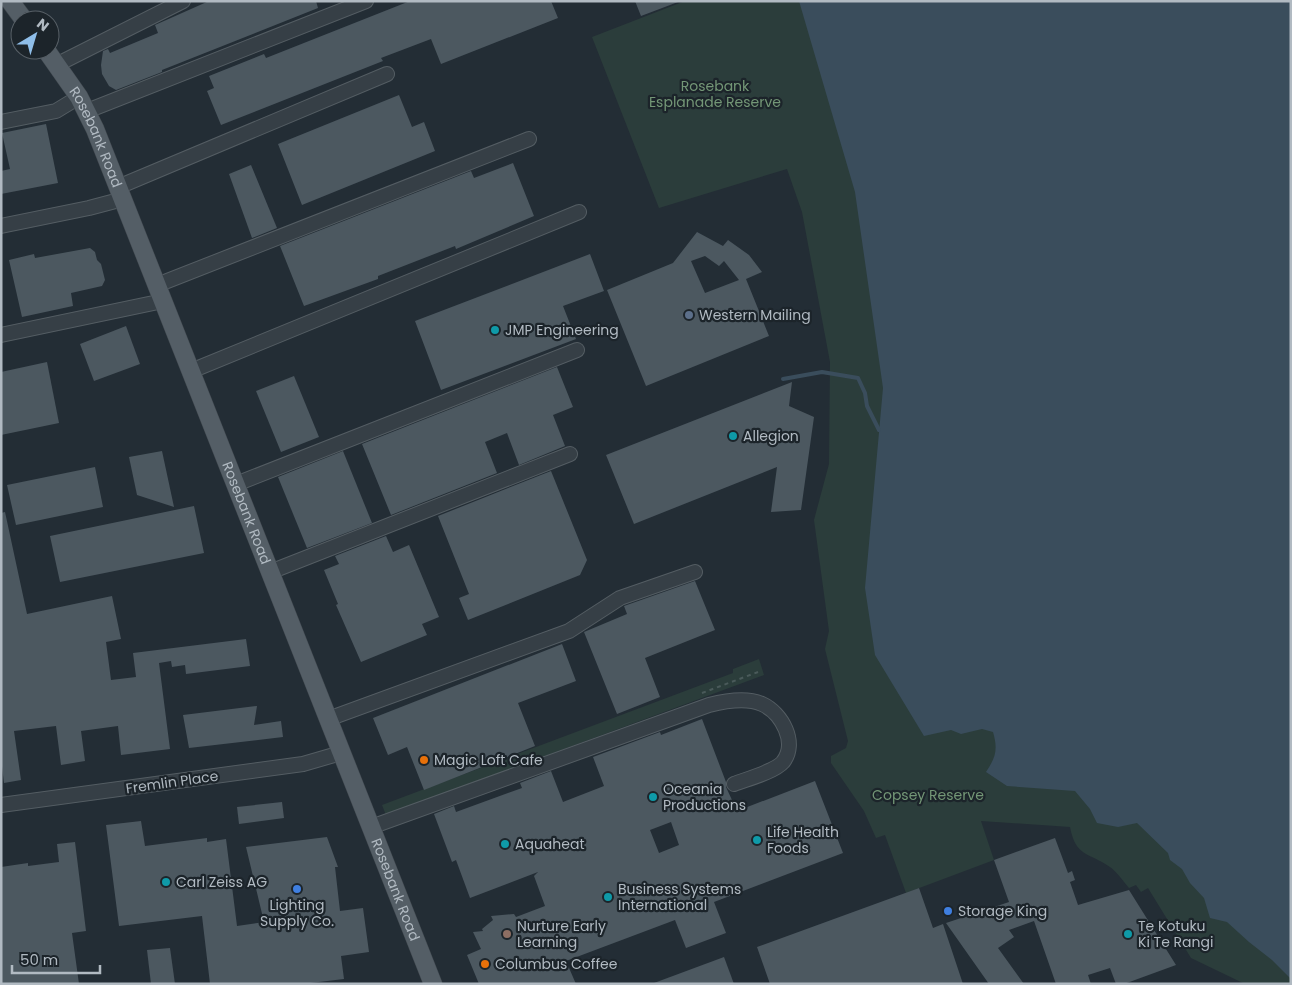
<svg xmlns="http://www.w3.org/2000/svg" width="1292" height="985" font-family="Poppins,sans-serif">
<rect width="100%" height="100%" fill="#232d35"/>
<g fill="#2b3d3b">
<path d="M685 1H1291V984H1245L1191 958 1148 888 1141 892 1136 885 1129 888C1123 881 1117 872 1110 867 1089 852 1076 858 1070 827L981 821 994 860 906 893 885 835 876 838 864 811 831 763V756L846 748 848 741 825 649 829 631 814 520 829 464 830 362 802 212 787 169 659 208 592 37Z"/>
<polygon points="759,659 764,675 386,815 382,805 733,673 733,669"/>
</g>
<path fill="#3a4d5c" d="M799 1H1291V979L1272 960 1249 942 1227 922 1210 918 1204 898 1190 883 1182 869 1170 860 1168 853 1137 823 1118 827 1097 823 1090 809 1075 791 1007 786 986 772C996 757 998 749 993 732L982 729 961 734 951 730 924 736 875 655 865 588 883 388 855 192Z"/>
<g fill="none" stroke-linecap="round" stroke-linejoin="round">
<polyline stroke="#3a4d5c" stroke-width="4" points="783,379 822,372 858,378 865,393 867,406 879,430"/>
</g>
<g fill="#4c5860" fill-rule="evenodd">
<polygon points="209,1 316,1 318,8 162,70 162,72 116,90 109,86 102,74 101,65 103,51 108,49 110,53 158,33 155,25"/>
<polygon points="410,1 551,1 558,18 441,64 431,39 381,58 383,61 221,125 207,91 214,88 209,76 264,54 266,58"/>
<polygon points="635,1 678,1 678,2 641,16"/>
<polygon points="399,95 412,127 424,122 435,151 302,205 278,144"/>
<polygon points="46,124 58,183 1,194 1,171 10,169 2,133"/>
<polygon points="513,163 534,216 456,249 455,246 378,276 378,279 304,306 280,246 471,171 474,178"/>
<polygon points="251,165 277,228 252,238 229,174"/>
<path d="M697 232 723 246 728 240 749 255 762 272 746 279 769 336 646 386 607 290 673 263ZM705 256 719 266 724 261 739 280 705 293 691 261Z"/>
<polygon points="90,248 95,252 97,260 101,264 105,280 102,286 71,293 73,306 22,317 9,260 34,254 35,258"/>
<polygon points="590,254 604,291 563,306 576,339 441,390 415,321"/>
<polygon points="126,326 140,364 94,381 80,344"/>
<polygon points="47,362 59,423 1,435 1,372"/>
<polygon points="557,367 573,407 553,415 565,446 519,465 507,433 485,442 497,473 391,515 362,444"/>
<polygon points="294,376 319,437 281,452 256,391"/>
<polygon points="792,382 789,406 814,417 801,510 771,512 777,467 634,524 606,455"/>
<polygon points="162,451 174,507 137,495 129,457"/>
<polygon points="343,451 372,523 307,548 278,477"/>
<polygon points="95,467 103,507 16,525 7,485"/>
<polygon points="551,471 587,560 580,575 468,620 459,598 469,594 438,516"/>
<polygon points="194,506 204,553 60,582 50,536"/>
<polygon points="5,512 27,614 112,596 121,639 106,642 111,680 136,677 133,653 246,639 250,666 186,674 185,665 172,667 171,661 159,663 170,749 121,755 118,726 81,731 85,761 61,765 56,726 14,731 21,780 4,783 1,758 1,513"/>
<polygon points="386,536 393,552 409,545 439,617 422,624 427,635 361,662 336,605 338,604 324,570 339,564 335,556"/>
<polygon points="695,581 715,630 645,658 660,697 617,714 584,632 627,614 624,606"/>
<polygon points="562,644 576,681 518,703 535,746 424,790 407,747 388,755 373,718"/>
<polygon points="257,706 254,725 281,721 283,737 189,748 183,715"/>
<path d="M702 719 726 782V787L737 811 815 781 843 853 714 902 726 933 686 948 675 920 566 961 576 984H479L467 955 481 949 473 932 483 931 482 929 493 920 491 916 514 914 516 917 545 906 534 876 538 872 470 898 456 860 452 862 434 814 454 806 456 812 522 788 520 783 551 771 563 802 604 786 593 757 660 732 661 735ZM671 822 679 845 659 853 650 830Z"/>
<polygon points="282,802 284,818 239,824 237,807"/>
<polygon points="141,821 145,846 207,838 207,842 226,839 237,926 264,922 246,847 327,837 338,867 335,867 340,911 363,908 369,952 341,956 344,979 302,984 210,984 202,916 119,926 106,825"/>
<polygon points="1055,838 1068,873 1072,871 1075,880 1070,882 1078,905 1129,890 1176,965 1124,984 1116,984 1110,968 1088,975 1091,984 1056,984 1034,921 1009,930 1014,937 998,948 1024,984 989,984 946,923 1009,902 994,860"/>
<polygon points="75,842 86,931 72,933 79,984 1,984 1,867 28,863 28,866 59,862 57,844"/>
<polygon points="919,888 933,928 943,924 963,984 770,984 757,947"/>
<polygon points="170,948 175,984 151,984 147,950"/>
<polygon points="724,957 734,984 654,984 654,983"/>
</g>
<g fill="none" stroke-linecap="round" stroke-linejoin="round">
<defs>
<g id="minor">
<polyline points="56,65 183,1"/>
<polyline points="87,111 366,1"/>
<polyline points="1,122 56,111 79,97"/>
<polyline points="118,187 387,74"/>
<polyline points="1,226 89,208 123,199"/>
<polyline points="157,285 529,139"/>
<polyline points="1,335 163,301"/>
<polyline points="191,371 579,212"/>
<polyline points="236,484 577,350"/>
<polyline points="270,572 570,454"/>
<polyline points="328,719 569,631 620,598 695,572"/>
<polyline points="1,805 303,764 341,753"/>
<path d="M371 827 709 705C725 701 746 697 762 704 782 713 798 743 783 762 774 772 747 779 734 784"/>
</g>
<g id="major">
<polyline points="10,1 24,20"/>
<path id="s1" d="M46 50 79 97 95 129 433 984"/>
</g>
</defs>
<use href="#minor" stroke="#545d63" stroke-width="16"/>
<use href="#major" stroke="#40484f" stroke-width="19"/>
<polyline stroke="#4a5a5a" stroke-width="2" stroke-dasharray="4 4" stroke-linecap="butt" points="702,693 758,672"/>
<use href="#minor" stroke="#363f46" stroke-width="14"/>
<use href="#major" stroke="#545e66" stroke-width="18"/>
</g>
<circle fill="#5c6f8a" stroke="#1c242a" stroke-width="2" cx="689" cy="315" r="5"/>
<g fill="#0f9aa8" stroke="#1c242a" stroke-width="2">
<circle cx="495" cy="330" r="5"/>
<circle cx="733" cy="436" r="5"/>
<circle cx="653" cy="797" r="5"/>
<circle cx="757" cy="840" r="5"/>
<circle cx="505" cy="844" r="5"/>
<circle cx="166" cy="882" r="5"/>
<circle cx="608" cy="897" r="5"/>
<circle cx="1128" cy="934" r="5"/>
</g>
<g fill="#e8710a" stroke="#1c242a" stroke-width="2">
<circle cx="424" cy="760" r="5"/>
<circle cx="485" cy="964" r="5"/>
</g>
<g fill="#3f7fe0" stroke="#1c242a" stroke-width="2">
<circle cx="297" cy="889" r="5"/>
<circle cx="948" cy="911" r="5"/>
</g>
<circle fill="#8d6e63" stroke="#1c242a" stroke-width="2" cx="507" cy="934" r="5"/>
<g text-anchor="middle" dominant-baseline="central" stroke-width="4.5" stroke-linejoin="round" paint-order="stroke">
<g font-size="14" fill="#739676" stroke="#1c242a">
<text x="715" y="86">Rosebank<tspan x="715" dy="16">Esplanade Reserve</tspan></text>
<text x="928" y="795">Copsey Reserve</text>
</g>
<g font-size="14" fill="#b1bac2" stroke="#1c242a">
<text stroke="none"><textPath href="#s1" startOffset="101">Rosebank Road</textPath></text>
<text stroke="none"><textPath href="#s1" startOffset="506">Rosebank Road</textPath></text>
<text transform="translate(172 782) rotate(-8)">Fremlin Place</text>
<text stroke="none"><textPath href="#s1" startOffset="911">Rosebank Road</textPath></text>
</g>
<g font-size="14" fill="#b1bac2" stroke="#1c242a" text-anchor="start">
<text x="699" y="315">Western Mailing</text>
<text x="505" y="330">JMP Engineering</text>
<text x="743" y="436">Allegion</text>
<text x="434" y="760">Magic Loft Cafe</text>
<text x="663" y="789">Oceania<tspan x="663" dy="16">Productions</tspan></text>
<text x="767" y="832">Life Health<tspan x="767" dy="16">Foods</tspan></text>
<text x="515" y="844">Aquaheat</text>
<text x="176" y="882">Carl Zeiss AG</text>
<text x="618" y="889">Business Systems<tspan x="618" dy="16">International</tspan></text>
<text x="297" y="905" text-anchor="middle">Lighting<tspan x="297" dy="16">Supply Co.</tspan></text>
<text x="958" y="911">Storage King</text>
<text x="517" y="926">Nurture Early<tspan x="517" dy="16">Learning</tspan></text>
<text x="1138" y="926">Te Kotuku<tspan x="1138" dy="16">Ki Te Rangi</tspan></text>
<text x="495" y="964">Columbus Coffee</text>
</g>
</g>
<rect width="1292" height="985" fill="none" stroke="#b1bac2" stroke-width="5"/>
<g transform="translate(35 35) rotate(38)"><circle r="24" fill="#1c242a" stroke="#586067"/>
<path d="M0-4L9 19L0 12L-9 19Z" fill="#8fbee9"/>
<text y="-8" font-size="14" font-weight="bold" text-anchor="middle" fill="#b1bac2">N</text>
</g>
<path d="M12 965v8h88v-8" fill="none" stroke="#b1bac2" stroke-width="2.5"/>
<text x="20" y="965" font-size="15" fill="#b1bac2" stroke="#1c242a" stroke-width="4" paint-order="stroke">50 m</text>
</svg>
